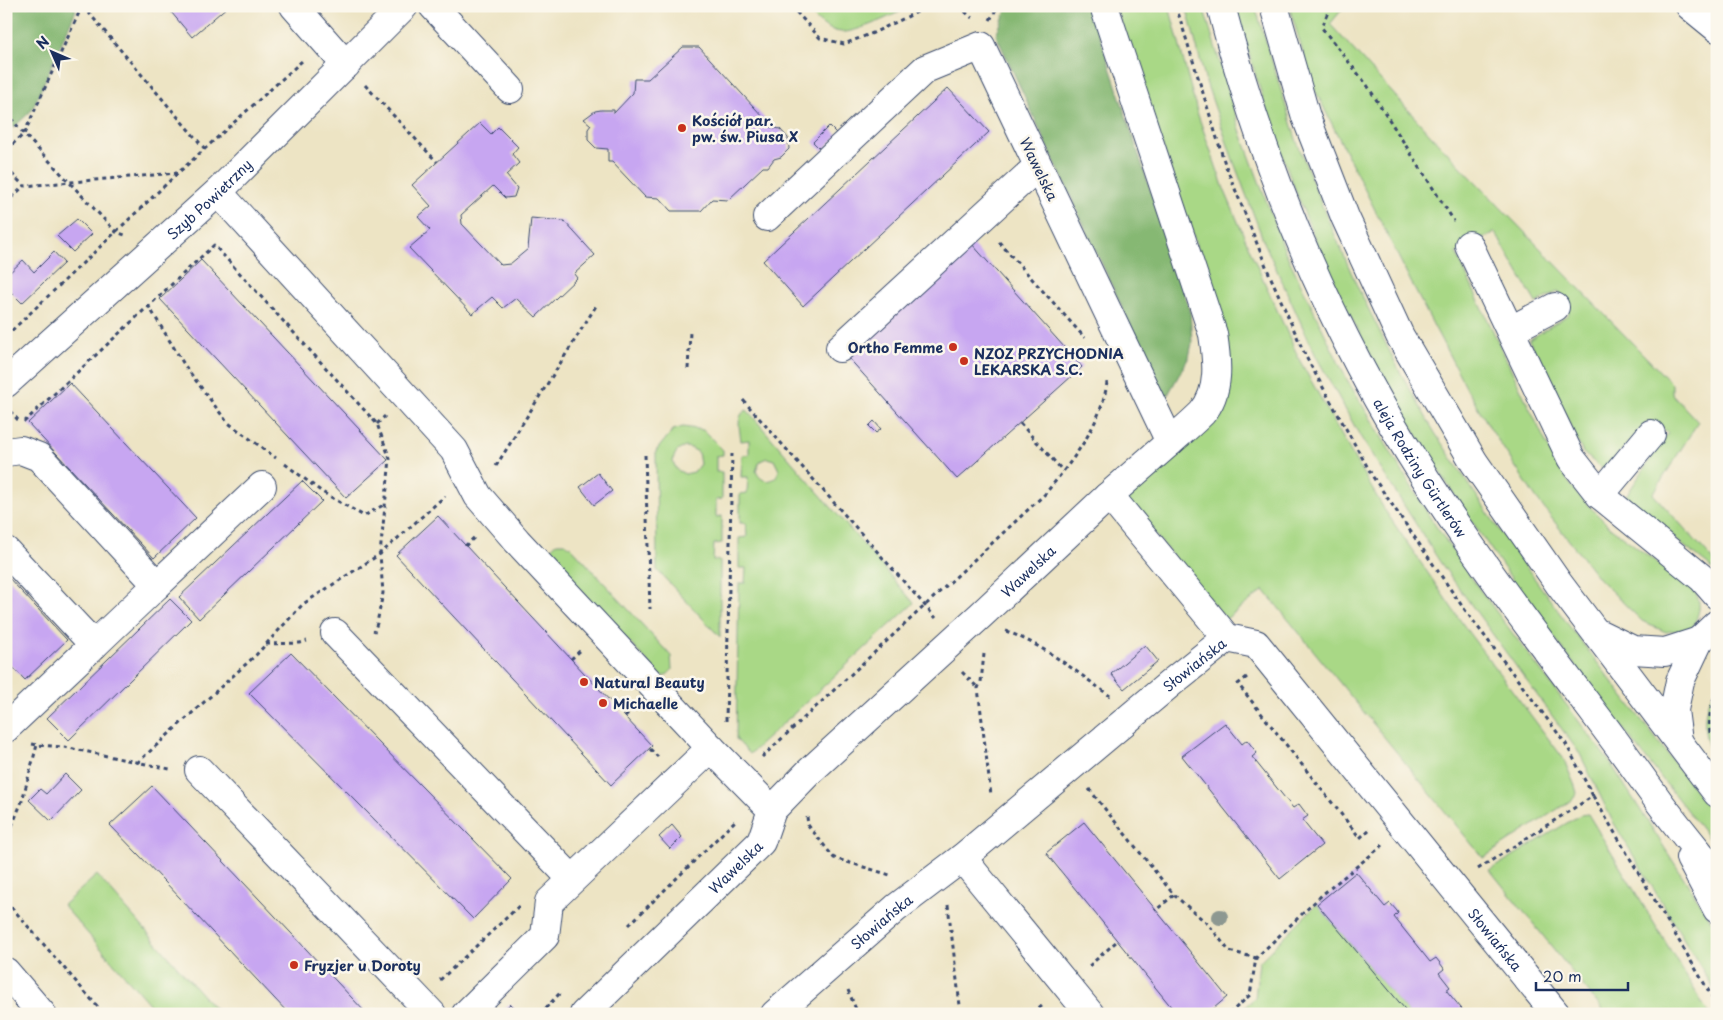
<svg xmlns="http://www.w3.org/2000/svg" width="1723" height="1020" font-family="'Playpen Sans',sans-serif">
<rect width="100%" height="100%" fill="#fbf7ec"/>
<filter id="ink" filterUnits="userSpaceOnUse"><feTurbulence type="fractalNoise" baseFrequency=".02" numOctaves="2"/><feDisplacementMap in="SourceGraphic" scale="10" xChannelSelector="R" yChannelSelector="G"/><feConvolveMatrix kernelMatrix="1 2 1 2 8 2 1 2 1" color-interpolation-filters="sRGB"/></filter>
<filter id="wash" filterUnits="userSpaceOnUse"><feTurbulence type="fractalNoise" baseFrequency=".0096" numOctaves="4" result="noise"/><feDisplacementMap in="SourceGraphic" scale="20" xChannelSelector="R" yChannelSelector="G"/><feGaussianBlur stdDeviation="1.12" result="paint"/><feColorMatrix in="noise" values="0 0 0 0 0 0 0 0 0 0 0 0 0 0 0 0 0 1.4 0 .05"/><feComposite in="paint" operator="in"/></filter>
<g filter="url(#wash)">
<rect width="100%" height="100%" fill="#ede4c4"/>
<g fill="#a9d886" stroke="#628472" fill-rule="evenodd">
<path d="M804 6H911C898 13 854 34 841 32 826 31 813 17 804 6Z"/>
<polygon points="1115,6 1169,6 1198,115 1224,189 1253,257 1300,361 1357,463 1386,512 1469,633 1563,758 1575,786 1577,793 1573,799 1483,858 1264,590 1226,619 1126,500 1161,467 1226,387 1231,365 1226,332"/>
<polygon points="1186,6 1203,6 1241,133 1285,251 1346,378 1431,519 1480,590 1611,764 1717,930 1717,994 1612,820 1580,754 1440,562 1360,436 1316,356 1264,242 1233,160 1206,82"/>
<path d="M1235 6H1255L1296 139 1320 201 1358 288 1399 370 1435 433 1502 534 1570 627 1686 778 1717 821V849C1584 679 1447 508 1350 315 1301 217 1265 112 1235 6Z"/>
<path d="M1289 6H1345L1330 24 1437 142 1672 384V394L1698 422 1653 494 1717 564V572L1624 499 1668 433 1648 421 1604 470 1583 453 1529 340 1569 314 1559 291 1536 303 1495 232 1456 253 1557 466 1578 495 1611 528 1694 590C1703 604 1699 614 1692 628L1666 632 1642 621 1599 579 1536 498 1492 431 1468 391 1415 290 1313 86Z"/>
<path d="M747 410 914 603 750 754 736 739 739 583H745L746 568H739V538L747 537 746 523H740V494L747 493 748 477H741L742 455H749V440L741 441C740 430 735 415 747 410ZM767 458 774 460 779 470C775 484 761 484 756 471L760 461Z"/>
<path d="M683 427 703 430 723 450V455L716 456V472H722V499L716 500V517L722 516V543L714 544 713 560 720 561V637L657 570 656 451 673 430ZM686 447 691 448 698 452 700 464 694 472 685 474 677 470 673 462C674 453 678 449 686 447Z"/>
<path d="M557 543H565L571 547 671 656 672 670 666 676H661L550 558C550 551 551 547 557 543Z"/>
<path d="M1717 689V762C1705 746 1701 723 1708 703 1710 698 1714 694 1717 689Z"/>
<polygon points="1588,814 1709,1014 1606,1014 1490,870 1580,815"/>
<polygon points="97,875 219,1014 158,1014 63,905"/>
<polygon points="1317,904 1409,1014 1236,1014 1255,998 1259,962"/>
</g>
<g fill="#86b873" stroke="#507468">
<polygon points="6,6 73,6 76,10 32,110 13,128 6,120"/>
<polygon points="1008,6 1090,6 1190,311 1192,343 1189,357 1165,400 996,35"/>
</g>
<g id="blocks">
<g fill="#c7a6f1">
<polygon points="166,6 228,6 192,37"/>
<polygon points="683,47 699,47 765,119 770,119 770,127 780,129 788,138 789,149 781,157 774,159 768,167 763,167 728,200 712,199 701,211 671,211 659,198 645,197 612,162 608,162 608,149 596,148 588,140 588,129 591,125 584,119 595,111 601,110 614,110 614,113 633,93 634,79 648,79"/>
<polygon points="948,88 989,132 803,306 763,261"/>
<polygon points="480,123 491,134 498,127 518,147 512,154 519,163 506,175 517,188 514,197 505,198 493,186 461,215 462,224 501,265 510,264 528,249 531,218 564,221 595,255 574,274 577,278 536,317 516,298 503,308 492,297 472,314 409,248 430,230 418,217 431,206 412,185"/>
<polygon points="829,126 838,135 822,151 813,142"/>
<polygon points="77,219 92,234 73,252 57,236"/>
<polygon points="971,243 1082,367 957,479 846,355"/>
<polygon points="54,252 64,263 22,303 6,287 6,276 23,260 34,272"/>
<polygon points="201,260 388,460 346,498 160,299"/>
<polygon points="70,383 196,518 154,558 28,423"/>
<polygon points="874,421 881,429 876,433 869,426"/>
<polygon points="598,473 612,491 594,505 580,487"/>
<polygon points="302,481 322,501 199,619 179,597"/>
<polygon points="438,516 652,746 611,785 396,555"/>
<polygon points="6,575 67,640 25,680 6,660"/>
<polygon points="170,599 191,620 69,740 47,718"/>
<polygon points="1145,645 1158,661 1124,689 1111,674"/>
<polygon points="291,653 512,879 473,919 249,693"/>
<polygon points="1225,723 1242,744 1247,740 1257,753 1252,757 1293,808 1299,804 1308,816 1302,820 1322,845 1280,879 1182,756"/>
<polygon points="65,774 81,790 51,821 29,800 40,789 46,794"/>
<polygon points="152,786 260,900 367,1014 289,1014 165,882 110,825"/>
<polygon points="1084,822 1227,997 1207,1014 1177,1014 1046,853"/>
<polygon points="672,825 682,837 670,849 659,837"/>
<polygon points="1356,872 1385,907 1390,903 1397,911 1398,913 1394,917 1430,962 1436,958 1443,967 1444,969 1439,973 1450,987 1446,990 1466,1014 1409,1014 1317,904"/>
<polygon points="510,1004 519,1014 500,1014"/>
</g>
</g>
</g>
<g filter="url(#ink)">
<use href="#blocks" fill-opacity="0" stroke="#3a4a6d" stroke-width="1"/>
<g fill="none" stroke-linecap="round" stroke-linejoin="round">
<defs>
<g id="minor">
<polyline points="294,6 346,65"/>
<polyline points="433,6 510,89"/>
<path d="M1104 6 1213 334C1217 360 1221 391 1202 413 1192 423 1180 433 1170 442"/>
<path id="s1" d="M1221 6C1253 130 1299 251 1359 365 1424 489 1510 602 1594 713 1617 743 1638 773 1660 803 1678 827 1698 851 1717 875"/>
<polyline points="1274,6 1306,117 1345,217 1400,336 1474,462 1559,584 1717,793"/>
<polyline points="1690,6 1717,28"/>
<polyline points="218,192 454,450 478,496 517,541 711,748 772,810"/>
<polyline points="1469,245 1571,458 1600,495 1703,579 1717,595"/>
<polyline points="1511,330 1555,307"/>
<polyline points="840,348 1038,166"/>
<path id="s2" d="M6 383 218 192 404 6"/>
<polyline points="6,452 21,450 39,457 157,585 94,645 6,551"/>
<polyline points="1600,495 1651,434"/>
<polyline points="1107,497 1118,506 1227,638"/>
<polyline points="157,585 262,486"/>
<polyline points="335,633 572,879"/>
<polyline points="1600,634 1633,650 1665,652 1699,641"/>
<polyline points="6,728 94,645"/>
<polyline points="1678,741 1674,710 1680,681 1699,641 1717,624"/>
<polyline points="199,770 432,1014"/>
<polyline points="962,858 1090,1014"/>
<polyline points="1690,858 1717,909"/>
<polyline points="6,972 42,1014"/>
<polyline points="466,1014 545,936 549,902 711,748"/>
<path id="s3" d="M584 1014 761 842 772 810 809 772 981 615 1107 497 1170 442 981 46 925 69 767 217"/>
<path id="s4" d="M775 1014 896 908 962 858 1172 682 1227 638 1256 644 1556 1014"/>
</g>
</defs>
<use href="#minor" stroke="#3a4a6d" stroke-width="30"/>
<g stroke="#3a4a6d" stroke-width="3" stroke-dasharray="4 4" stroke-linecap="butt">
<polyline points="82,6 24,134 116,232 125,235"/>
<polyline points="83,6 205,149"/>
<polyline points="791,6 820,38 844,44 873,33 930,6"/>
<polyline points="959,6 972,18"/>
<polyline points="1176,6 1225,164 1268,271 1306,357 1373,477 1462,606 1566,744 1593,796"/>
<polyline points="1330,6 1322,28 1367,85 1454,221"/>
<polyline points="990,20 998,6"/>
<polyline points="365,85 437,162"/>
<polyline points="6,112 24,134 6,150"/>
<polyline points="6,168 24,186 177,173"/>
<polyline points="6,203 24,186"/>
<polyline points="999,242 1085,338"/>
<polyline points="148,305 185,366 227,422 276,458"/>
<polyline points="6,336 178,173 302,61"/>
<polyline points="688,369 690,332"/>
<polyline points="743,400 936,618"/>
<polyline points="10,411 19,421"/>
<polyline points="24,422 214,245 377,424 390,459 380,554 383,593 377,623 374,632"/>
<polyline points="1020,423 1063,471"/>
<polyline points="377,424 385,416"/>
<polyline points="645,455 650,609"/>
<polyline points="285,464 322,492 364,516 385,504"/>
<polyline points="496,466 596,306"/>
<polyline points="465,546 475,537"/>
<path d="M1006 631C1045 646 1077 672 1110 696"/>
<polyline points="266,644 300,643 307,641"/>
<polyline points="984,654 981,682 978,688 991,795"/>
<polyline points="571,659 581,650"/>
<polyline points="962,672 978,688"/>
<polyline points="1247,677 1238,684 1360,838 1370,829"/>
<polyline points="625,717 635,708"/>
<polyline points="726,721 732,454"/>
<path d="M1710 733C1708 718 1711 705 1717 690"/>
<polyline points="32,744 37,745 64,747 170,769"/>
<polyline points="650,749 658,757"/>
<path d="M762 757 1045 494C1071 462 1102 425 1107 382"/>
<polyline points="137,763 256,655 303,604 380,554 445,496"/>
<polyline points="1089,789 1174,895 1156,910"/>
<polyline points="807,817 808,825 834,858 890,875"/>
<polyline points="6,841 22,801 37,745"/>
<polyline points="1478,869 1593,796 1717,1005"/>
<polyline points="1174,895 1209,925 1229,951 1256,958"/>
<polyline points="6,901 104,1014"/>
<polyline points="948,905 961,1014"/>
<polyline points="629,925 737,819"/>
<polyline points="1089,966 1117,941"/>
<polyline points="440,980 519,906"/>
<polyline points="848,990 858,1014"/>
<polyline points="540,1014 560,993"/>
<polyline points="1033,1014 1044,1004"/>
<polyline points="1229,1014 1250,995 1256,958 1323,894 1383,845"/>
</g>
<use href="#minor" stroke="#fff" stroke-width="28"/>
</g>
<circle fill="#8d9891" cx="1220" cy="917" r="8"/>
</g>
<g fill="#c8321e" stroke="#fbf7ec" stroke-width="2">
<circle cx="682" cy="128" r="5"/>
<circle cx="953" cy="347" r="5"/>
<circle cx="964" cy="361" r="5"/>
<circle cx="584" cy="682" r="5"/>
<circle cx="603" cy="703" r="5"/>
<circle cx="294" cy="965" r="5"/>
</g>
<g text-anchor="middle" dominant-baseline="central" stroke-width="5" stroke-linejoin="round" paint-order="stroke">
<g font-size="14" font-weight="bold" fill="#1b2f5e" stroke="#fbf7ec" text-anchor="start">
<text x="692" y="120">Kościół par.<tspan x="692" dy="16">pw. św. Piusa X</tspan></text>
<text x="943" y="347" text-anchor="end">Ortho Femme</text>
<text x="974" y="353">NZOZ PRZYCHODNIA<tspan x="974" dy="16">LEKARSKA S.C.</tspan></text>
<text x="594" y="682">Natural Beauty</text>
<text x="613" y="703">Michaelle</text>
<text x="304" y="965">Fryzjer u Doroty</text>
</g>
<g font-size="14" fill="#1b2f5e" stroke="#fbf7ec">
<text transform="translate(1039 169) rotate(64)">Wawelska</text>
<text stroke="none"><textPath href="#s2" startOffset="274">Szyb Powietrzny</textPath></text>
<text stroke="none"><textPath href="#s1" startOffset="505">aleja Rodziny Gürtlerów</textPath></text>
<text stroke="none"><textPath href="#s3" startOffset="631">Wawelska</textPath></text>
<text stroke="none"><textPath href="#s4" startOffset="546">Słowiańska</textPath></text>
<text stroke="none"><textPath href="#s3" startOffset="211">Wawelska</textPath></text>
<text stroke="none"><textPath href="#s4" startOffset="141">Słowiańska</textPath></text>
<text stroke="none"><textPath href="#s4" startOffset="998">Słowiańska</textPath></text>
</g>
</g>
<rect width="1723" height="1020" fill="none" stroke="#fbf7ec" stroke-width="25"/>
<g transform="translate(52 52) rotate(315)" stroke="#fbf7ec" stroke-width="4" paint-order="stroke">
<path d="M0-4L9 19L0 12L-9 19Z" fill="#1b2f5e"/>
<text y="-8" font-size="14" font-weight="bold" text-anchor="middle" fill="#1b2f5e">N</text>
</g>
<path d="M1536 982v8h92v-8" fill="none" stroke="#1b2f5e" stroke-width="2.5"/>
<text x="1543" y="982" font-size="15" fill="#1b2f5e" stroke="#fbf7ec" stroke-width="4" paint-order="stroke">20 m</text>
</svg>
